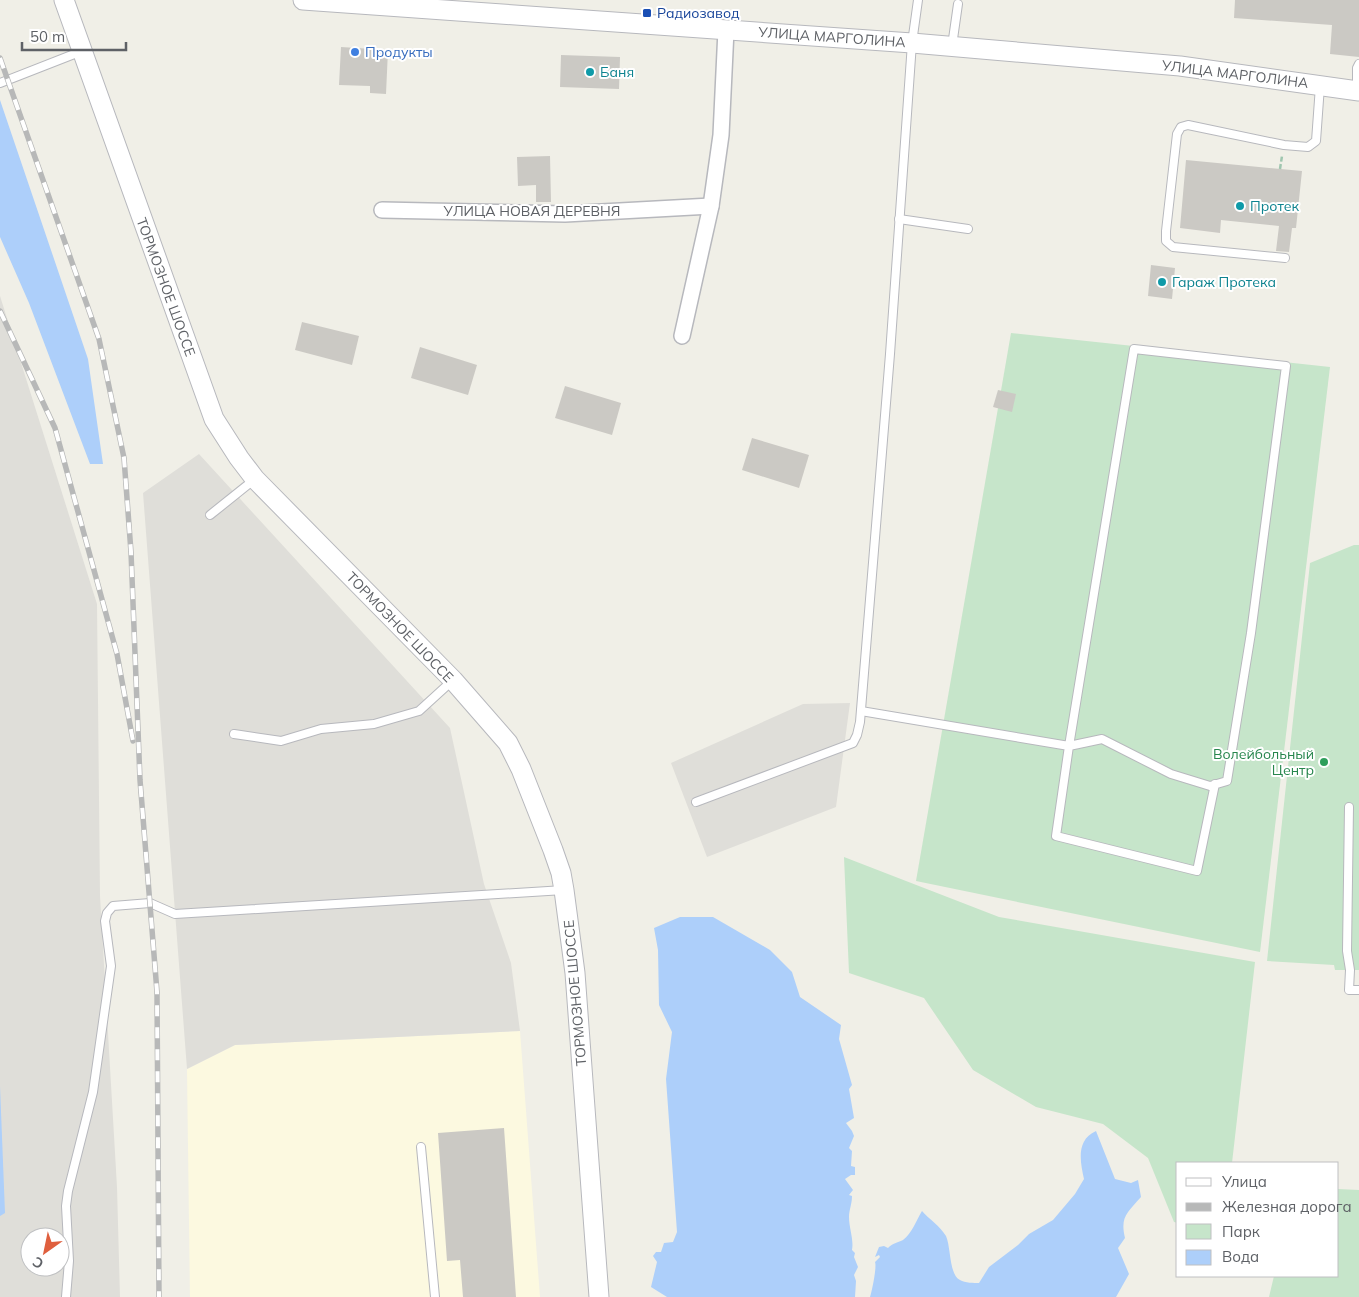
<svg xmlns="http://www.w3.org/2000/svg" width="1359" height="1297" font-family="Mulish,sans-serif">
<rect width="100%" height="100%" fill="#f0efe7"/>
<polygon fill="#fcf9e0" points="520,1031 540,1297 190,1297 187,1069 235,1045"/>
<g fill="#dfded9" fill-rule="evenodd">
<path d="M0 296 97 604 100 896 117 1187 120 1297H0ZM30 1237H60V1267H30Z"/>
<polygon points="199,454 450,728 484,884 511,963 520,1031 235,1045 187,1069 143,493"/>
<polygon points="850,703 836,807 707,857 671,763 803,704"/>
</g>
<g fill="#c6e5ca">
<polygon points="1011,333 1330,367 1260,952 916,881"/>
<polygon points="1354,545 1359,545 1359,970 1335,970 1334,965 1267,961 1310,563"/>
<polygon points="844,857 999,917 1255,962 1232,1163 1178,1163 1178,1223 1174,1222 1148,1158 1103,1124 1036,1107 973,1070 924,998 849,973"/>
<polygon points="1338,1189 1359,1190 1359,1297 1269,1297 1274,1276 1338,1276"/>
</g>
<g fill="#adcffa">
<polygon points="0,100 88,359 103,464 90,464 29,303 0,237"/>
<path d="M680 917H713L770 950 792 972 800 997 841 1025 839 1039 852 1085 849 1089 854 1118 846 1123 852 1131 854 1136 849 1148 852 1151 851 1166 855 1167V1175H851L845 1179 853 1190 849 1195 852 1196C852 1204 849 1210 849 1217 849 1228 854 1240 852 1250L855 1253 854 1257 858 1267 854 1275 856 1281 855 1297H667L651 1287 657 1262 653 1256 656 1252H661L664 1243 673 1242 677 1232 666 1079 672 1032 659 1005 658 950 654 928Z"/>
<polygon points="0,1086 5,1213 0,1216"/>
<path d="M1096 1131 1115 1179 1131 1183 1138 1180 1141 1197C1127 1213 1120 1217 1125 1238L1118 1248 1129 1274 1116 1297H870C872 1291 877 1267 875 1262L880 1257 879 1255 875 1257 879 1247 884 1246 888 1248C893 1243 897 1243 903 1240 912 1233 916 1221 922 1211 929 1219 940 1226 946 1236 951 1247 949 1275 960 1280 965 1283 974 1283 979 1283L989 1267 1018 1245 1029 1234 1053 1220 1075 1194 1084 1179C1080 1161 1076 1140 1096 1131Z"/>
</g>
<g fill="#cbc9c4">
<polygon points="1235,0 1359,0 1359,57 1330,54 1332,25 1234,18"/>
<polygon points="341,47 388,50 386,94 370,93 370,86 339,85"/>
<polygon points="561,55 620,57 619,89 560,87"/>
<polygon points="550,156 551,202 536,202 536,185 518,186 517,157"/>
<polygon points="1186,160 1302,171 1296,228 1292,228 1289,252 1276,251 1279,226 1221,220 1220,233 1180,228"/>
<polygon points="1151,265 1175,268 1172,299 1148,296"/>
<polygon points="302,322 359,336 352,365 295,350"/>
<polygon points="420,347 477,365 468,395 411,378"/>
<polygon points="565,386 621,403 612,435 555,418"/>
<polygon points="998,390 1016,394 1012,412 993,407"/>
<polygon points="752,438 809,455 799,488 742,470"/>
<polygon points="504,1128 516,1297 463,1297 460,1260 447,1261 438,1133"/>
</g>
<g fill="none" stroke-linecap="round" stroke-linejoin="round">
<defs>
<g id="service">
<polyline points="952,46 958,4"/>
<polyline points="0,83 82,51"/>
<polyline points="1357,91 1357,68 1359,64"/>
<polyline points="899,219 968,229"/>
<polyline points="1285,258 1173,247 1166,241 1166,231 1177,134 1181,127 1188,125 1284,145 1308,147 1316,141 1320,86"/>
<polyline points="210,515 255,479"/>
<polyline points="861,711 1069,746 1134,349 1286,366 1251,633 1227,781 1210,786 1171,774 1102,739 1069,746 1056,836 1197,871 1215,784"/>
<polyline points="234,734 281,741 321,729 374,724 419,711 453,680"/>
<polyline points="696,802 853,743 857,735 860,722 890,354 912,43 918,0"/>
<polyline points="1349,807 1347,951 1350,970 1349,990 1359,990"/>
<polyline points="421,1147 435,1297"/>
<polyline points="66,1297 69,1261 66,1206 68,1191 93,1092 111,966 105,921 107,913 113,906 150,903 175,914 564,890"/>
</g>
<g id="minor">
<polyline points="382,210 565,214 711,206"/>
<polyline points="682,336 711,206 721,135 726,30"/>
</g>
<g id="tertiary">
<polyline points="64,0 214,419 239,458 255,479 453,680 508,743 521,769 553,850 561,873 564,890 575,973 599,1297"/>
<polyline points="303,0 912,43 1180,66 1359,91"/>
</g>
</defs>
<use href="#service" stroke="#b7b8bd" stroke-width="10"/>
<use href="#minor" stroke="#b7b8bd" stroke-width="18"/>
<use href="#tertiary" stroke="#b7b8bd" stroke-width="21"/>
<polyline stroke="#9fc6af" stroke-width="2.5" stroke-dasharray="5 2.5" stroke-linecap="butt" points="1280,169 1282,156"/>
<use href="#service" stroke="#fff" stroke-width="8"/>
<use href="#minor" stroke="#fff" stroke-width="15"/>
<use href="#tertiary" stroke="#fff" stroke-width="19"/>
<defs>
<g id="rail">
<polyline points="0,58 99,339 124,458 131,552 140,780 157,992 159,1297"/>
<polyline points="0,311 55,428 117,654 133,741"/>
</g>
</defs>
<use href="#rail" stroke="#b7b8b8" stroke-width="5.5"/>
<use href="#rail" stroke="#fff" stroke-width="4" stroke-dasharray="11" stroke-linecap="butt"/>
</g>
<rect fill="#1a4fb4" stroke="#fff" stroke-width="2" x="642" y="8" width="10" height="10" rx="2.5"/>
<circle fill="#3f7fe0" stroke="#fff" stroke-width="2" cx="355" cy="52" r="5"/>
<g fill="#0f9aa8" stroke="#fff" stroke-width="2">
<circle cx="590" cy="72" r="5"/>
<circle cx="1240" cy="206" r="5"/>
<circle cx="1162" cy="282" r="5"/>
</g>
<circle fill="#2e9e5b" stroke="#fff" stroke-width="2" cx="1324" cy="762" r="5"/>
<g text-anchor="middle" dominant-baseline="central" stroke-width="4" stroke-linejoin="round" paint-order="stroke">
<g font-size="14" fill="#164399" stroke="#fff" text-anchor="start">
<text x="657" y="13">Радиозавод</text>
</g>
<g font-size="14" fill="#5e6166" stroke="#fff">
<text transform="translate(832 37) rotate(4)">УЛИЦА МАРГОЛИНА</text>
<text transform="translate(1235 74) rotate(7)">УЛИЦА МАРГОЛИНА</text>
<text x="532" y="211">УЛИЦА НОВАЯ ДЕРЕВНЯ</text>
<text transform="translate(166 287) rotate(70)">ТОРМОЗНОЕ ШОССЕ</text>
<text transform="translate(400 627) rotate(46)">ТОРМОЗНОЕ ШОССЕ</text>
<text transform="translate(575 993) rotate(-95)">ТОРМОЗНОЕ ШОССЕ</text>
</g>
<g font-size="14" fill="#366cbe" stroke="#fff" text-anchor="start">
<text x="365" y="52">Продукты</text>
</g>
<g font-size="14" fill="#0d838f" stroke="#fff" text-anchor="start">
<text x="600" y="72">Баня</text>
<text x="1250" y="206">Протек</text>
<text x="1172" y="282">Гараж Протека</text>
</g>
<g font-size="14" fill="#27864d" stroke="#fff" text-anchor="end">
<text x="1314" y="754">Волейбольный<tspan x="1314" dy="16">Центр</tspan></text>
</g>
</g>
<rect x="1176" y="1162" width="162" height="115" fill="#ffffff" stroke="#bfc0c2"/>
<rect x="1186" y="1178" width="25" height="8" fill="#ffffff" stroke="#bfc0c2"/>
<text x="1222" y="1187" font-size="15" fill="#5e6166">Улица</text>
<rect x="1186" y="1203" width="25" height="8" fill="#b7b8b8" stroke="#bfc0c2"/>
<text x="1222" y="1212" font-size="15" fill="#5e6166">Железная дорога</text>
<rect x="1186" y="1224" width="25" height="15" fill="#c6e5ca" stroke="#bfc0c2"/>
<text x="1222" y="1237" font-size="15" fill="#5e6166">Парк</text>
<rect x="1186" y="1250" width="25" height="15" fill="#adcffa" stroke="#bfc0c2"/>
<text x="1222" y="1262" font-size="15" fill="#5e6166">Вода</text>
<g transform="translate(45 1252) rotate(213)"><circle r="24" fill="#ffffff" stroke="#bfc0c2"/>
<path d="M0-4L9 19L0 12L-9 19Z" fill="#df5f3e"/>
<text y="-8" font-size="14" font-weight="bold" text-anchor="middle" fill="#5e6166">С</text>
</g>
<path d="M22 42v8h104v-8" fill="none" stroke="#5e6166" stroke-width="2.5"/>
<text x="30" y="42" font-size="15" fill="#5e6166" stroke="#ffffff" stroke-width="4" paint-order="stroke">50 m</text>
</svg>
